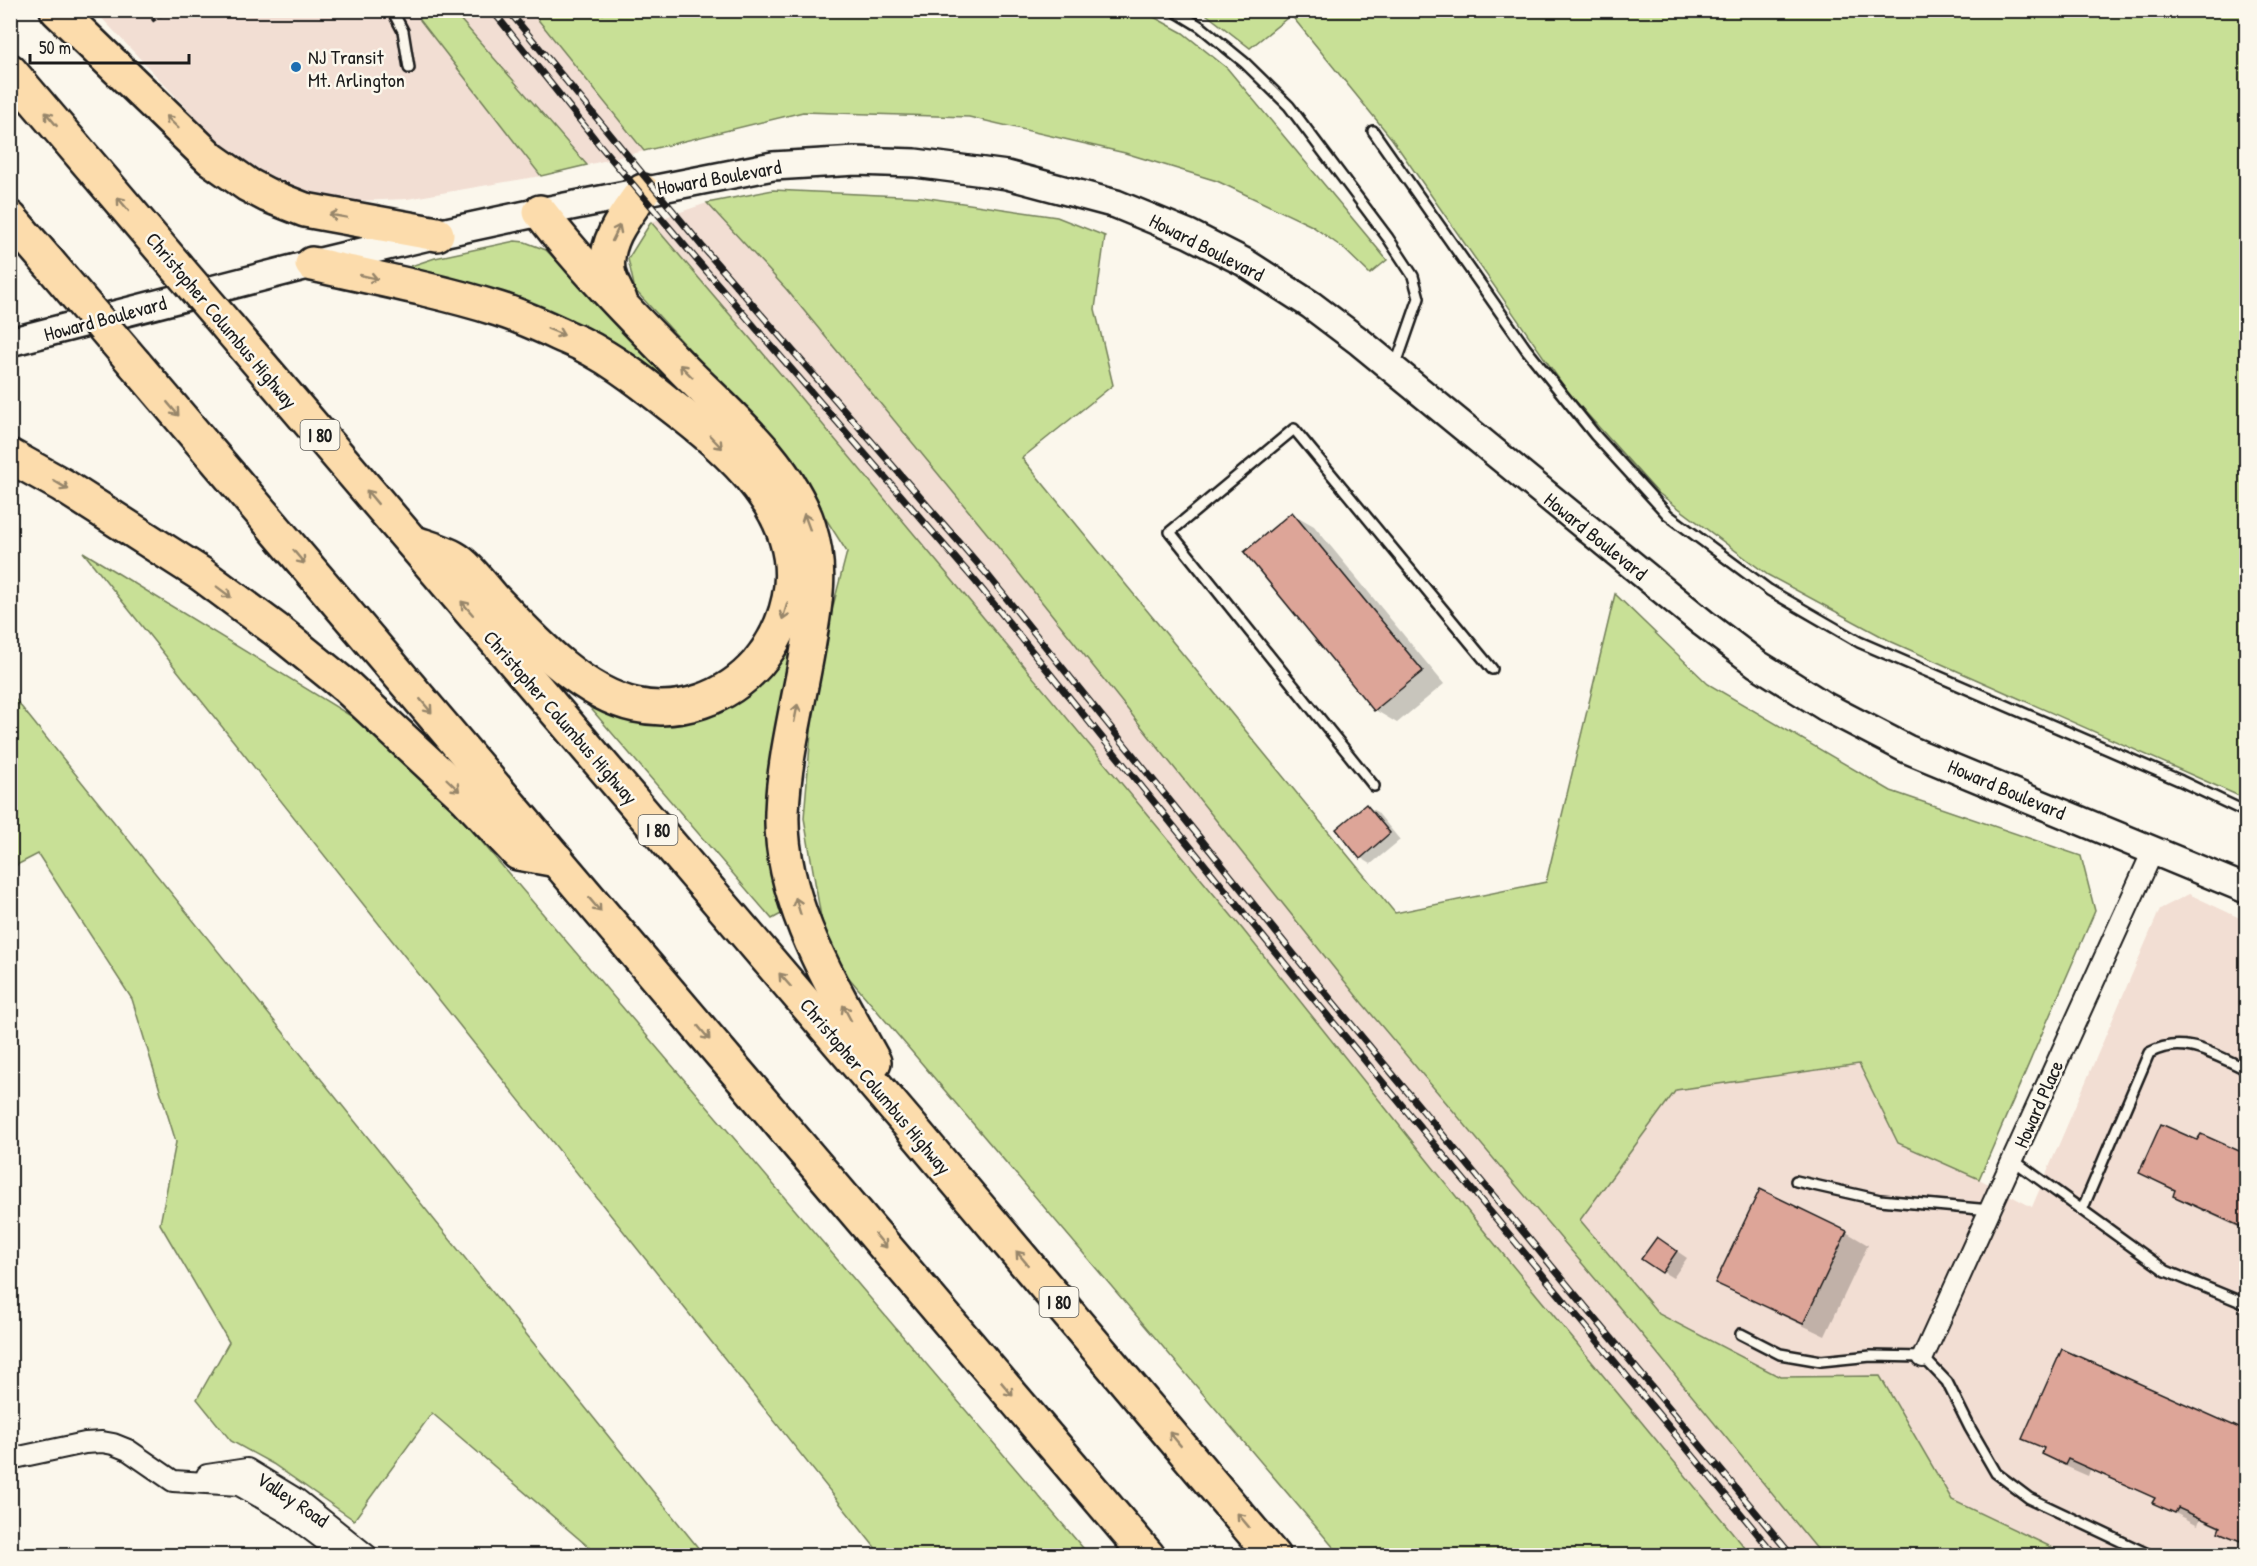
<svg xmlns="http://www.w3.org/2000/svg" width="2257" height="1566" font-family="'Patrick Hand',sans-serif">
<rect width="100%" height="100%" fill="#fbf7ec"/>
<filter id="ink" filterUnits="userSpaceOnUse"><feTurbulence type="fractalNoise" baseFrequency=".0167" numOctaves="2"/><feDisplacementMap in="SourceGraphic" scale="12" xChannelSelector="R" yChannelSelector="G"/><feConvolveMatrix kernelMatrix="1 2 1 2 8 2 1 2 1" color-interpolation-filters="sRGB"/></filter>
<g filter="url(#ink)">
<g fill="#f2ded3">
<polygon points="95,11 422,11 420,20 541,176 407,199 357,201 288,188 229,153"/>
<polygon points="453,11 531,11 644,151 587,165"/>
<polygon points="707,203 787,290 990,537 1362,1003 1635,1326 1822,1555 1751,1555 1475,1220 1236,921 784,378 651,222"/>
<polygon points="2189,894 2246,921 2246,1555 2068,1555 1952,1500 1880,1376 1780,1377 1659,1314 1580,1220 1676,1090 1859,1064 1898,1143 1979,1179 2032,1207 2160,909"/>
</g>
<g fill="#c8e096" stroke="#727e59" stroke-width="1.5">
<polygon points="600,10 603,14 609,10 1143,11 1183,33 1227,68 1387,260 1370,274 1343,248 1312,226 1217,181 1125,153 969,117 803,112 644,151 531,11"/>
<polygon points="422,11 453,11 587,165 541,176 420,20"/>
<polygon points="1202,11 2246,11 2246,799 1892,642 1768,575 1657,492 1570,395 1392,139 1291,15 1250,48"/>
<polygon points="773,190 922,197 1057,217 1105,236 1095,309 1113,385 1022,458 1395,913 1546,882 1615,594 1708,684 1891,791 2081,856 2095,911 1979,1179 1898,1143 1859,1064 1676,1090 1580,1220 1659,1314 1780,1377 1880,1376 1952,1500 2068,1555 1822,1555 1635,1326 1362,1003 990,537 787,290 707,203"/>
<polygon points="651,222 784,378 1236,921 1475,1220 1751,1555 1340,1555 827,952 804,818 816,672 847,552 782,450 635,290 628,259"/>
<path d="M515 241 525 242 546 250 751 456 784 498 793 516 803 554V594L773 757 768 811 776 894 781 914 772 919 562 675C591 697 620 718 659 719 675 720 693 715 708 710 784 680 823 591 789 515 777 486 753 463 731 441 671 380 594 332 514 303 482 291 447 283 414 274L411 266 435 258Z"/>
<polygon points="83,552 400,746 1089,1555 881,1555"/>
<polygon points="10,694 11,694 704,1555 598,1555 432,1413 354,1520 273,1464 231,1441 197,1399 229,1342 160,1224 176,1142 132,999 38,854 11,868"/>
</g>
<g fill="#0003">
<polygon points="1293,514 1314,526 1444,684 1397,723 1375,710 1246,552"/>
<polygon points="1366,806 1377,812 1400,840 1371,864 1361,858"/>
<polygon points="2201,1135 2246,1155 2246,1231 2197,1208 2175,1196 2176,1192 2141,1173 2198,1142"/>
<polygon points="1846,1232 1868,1245 1825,1336 1739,1295 1717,1282"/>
<polygon points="1668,1245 1687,1258 1673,1278 1663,1272"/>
<polygon points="2063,1351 2246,1432 2246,1545 2220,1531 2221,1529 2200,1519 2198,1525 2154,1502 2156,1499 2090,1470 2088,1476 2065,1466 2044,1453 2045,1450 2024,1438"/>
</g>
<g fill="#dda598" stroke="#1c1c1c" stroke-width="1.5">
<polygon points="1292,512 1423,671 1374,711 1244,552"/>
<polygon points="1366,804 1390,833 1360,859 1336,829"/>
<polygon points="2161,1124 2197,1140 2201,1134 2246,1154 2246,1229 2173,1196 2175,1190 2139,1173"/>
<polygon points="1760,1189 1847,1231 1803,1324 1715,1283"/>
<polygon points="1657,1237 1677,1251 1662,1273 1641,1259"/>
<polygon points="2062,1349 2246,1431 2246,1539 2245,1538 2243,1542 2218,1532 2220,1527 2178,1508 2175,1513 2152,1503 2155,1498 2068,1459 2065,1465 2042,1454 2044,1448 2022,1439"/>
</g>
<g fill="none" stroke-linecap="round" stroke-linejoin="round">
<defs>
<g id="service">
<polyline points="392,10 403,31 409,68"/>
<polyline points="1173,10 1201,27 1245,63 1289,106 1388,238 1413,276 1419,298 1395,367"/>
<polyline points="1373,131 1526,349 1595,435 1668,515 1769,590 1859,642 2181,781 2246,812"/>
<polyline points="1374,786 1170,532 1294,429 1492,669"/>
<polyline points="2013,1160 2166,1271 2246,1304"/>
<polyline points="1796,1181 1880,1200 1990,1210"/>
<path d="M2082 1210 2149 1053C2184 1034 2214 1055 2246 1069"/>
<polyline points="1741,1334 1780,1354 1821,1361 1871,1356 1923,1357 1947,1382 1970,1428 1996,1473 2029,1498 2152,1556"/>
</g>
<g id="minor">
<polyline points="1923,1357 2153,851"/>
<polyline points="10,1459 85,1443 102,1442 113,1444 128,1450 173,1481 239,1485 288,1513 345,1556"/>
<polyline points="207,1475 247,1469 298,1500 368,1556"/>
</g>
<polyline id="secondary" points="10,342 312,264 437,234 540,212 773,166 856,161 915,163 1007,175 1116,204 1189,234 1244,262 1311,305 1360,342 1703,623 1757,664 1826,707 1907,749 2246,889"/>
<g id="motorway">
<polyline points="57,10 211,159 248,185 267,195 305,210 437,234"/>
<polyline points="10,71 175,265"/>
<path d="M540 212C584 269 635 320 685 371 729 415 790 466 809 527 823 571 815 604 808 648 799 702 784 757 782 812 779 901 833 987 874 1062"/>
<polyline points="10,218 48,262"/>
<path d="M312 264C374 278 437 290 498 309 521 316 544 327 566 337 603 352 638 379 669 404 729 450 807 514 789 599 784 623 773 645 757 664 727 698 680 715 635 705 580 693 531 638 493 598 483 587 467 565 454 558 442 551 426 547 412 542"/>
<path d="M620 300C616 291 609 280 608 270 604 240 627 214 643 191"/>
<polyline points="229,328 905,1120 1273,1556"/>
<polyline points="135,364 1148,1556"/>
<polyline points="10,456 62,485 201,574 279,632 347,687 466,798 518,853 557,860"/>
</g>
</defs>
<use href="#service" stroke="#1c1c1c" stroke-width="14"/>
<use href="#minor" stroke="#1c1c1c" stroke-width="24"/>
<use href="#secondary" stroke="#1c1c1c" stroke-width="32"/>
<use href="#motorway" stroke="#1c1c1c" stroke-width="38"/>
<polyline stroke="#1c1c1c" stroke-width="4" stroke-dasharray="4.5 4.5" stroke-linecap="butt" points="152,21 167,10"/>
<use href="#service" stroke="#fbf7ec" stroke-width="9"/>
<use href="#minor" stroke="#fbf7ec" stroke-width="20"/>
<use href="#secondary" stroke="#fbf7ec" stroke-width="27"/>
<use href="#motorway" stroke="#fcdcac" stroke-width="33"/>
<defs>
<g id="rail">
<polyline points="492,10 598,143 696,259 976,582 1303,986 1776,1556"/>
<polyline points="508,10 706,251 986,573 1313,978 1792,1556"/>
</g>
</defs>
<use href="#rail" stroke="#1c1c1c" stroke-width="7"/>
<use href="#rail" stroke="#fbf7ec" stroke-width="4.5" stroke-dasharray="14" stroke-linecap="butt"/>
<defs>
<g id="motorway-bridge">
<polyline points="48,262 135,364"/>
<polyline points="175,265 229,328"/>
</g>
</defs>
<use href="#motorway-bridge" stroke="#1c1c1c" stroke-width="38" stroke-linecap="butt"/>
<use href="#motorway-bridge" stroke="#fcdcac" stroke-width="33"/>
</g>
<defs><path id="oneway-shaft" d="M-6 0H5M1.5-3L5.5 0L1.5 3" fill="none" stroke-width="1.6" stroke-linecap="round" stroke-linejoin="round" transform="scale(1.5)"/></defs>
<g stroke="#97866b">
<use href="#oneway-shaft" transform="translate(51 119) rotate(-130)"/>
<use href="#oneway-shaft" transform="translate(172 122) rotate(-136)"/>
<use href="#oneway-shaft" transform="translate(123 204) rotate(-130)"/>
<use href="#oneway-shaft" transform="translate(338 216) rotate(-170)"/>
<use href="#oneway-shaft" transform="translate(616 233) rotate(-64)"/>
<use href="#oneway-shaft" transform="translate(369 277) rotate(13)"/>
<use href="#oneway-shaft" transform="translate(556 332) rotate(22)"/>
<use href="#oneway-shaft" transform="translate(686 371) rotate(-135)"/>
<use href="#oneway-shaft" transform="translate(173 409) rotate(50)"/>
<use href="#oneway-shaft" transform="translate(716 442) rotate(46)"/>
<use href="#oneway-shaft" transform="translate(61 485) rotate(31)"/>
<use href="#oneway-shaft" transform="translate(372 497) rotate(-130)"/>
<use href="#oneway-shaft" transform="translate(807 522) rotate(-110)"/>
<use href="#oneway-shaft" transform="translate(299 557) rotate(50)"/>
<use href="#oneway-shaft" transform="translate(224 592) rotate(37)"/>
<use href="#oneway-shaft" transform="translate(467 608) rotate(-131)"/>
<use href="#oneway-shaft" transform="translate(785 611) rotate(107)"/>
<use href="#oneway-shaft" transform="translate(426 706) rotate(50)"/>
<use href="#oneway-shaft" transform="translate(796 713) rotate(-79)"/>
<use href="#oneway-shaft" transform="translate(453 785) rotate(44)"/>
<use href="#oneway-shaft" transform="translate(595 905) rotate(50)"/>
<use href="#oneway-shaft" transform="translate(798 906) rotate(-107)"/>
<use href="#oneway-shaft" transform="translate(785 980) rotate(-131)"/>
<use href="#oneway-shaft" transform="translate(847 1013) rotate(-118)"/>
<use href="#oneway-shaft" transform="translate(704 1033) rotate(50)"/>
<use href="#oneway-shaft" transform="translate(881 1241) rotate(50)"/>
<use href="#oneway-shaft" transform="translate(1022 1258) rotate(-130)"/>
<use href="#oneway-shaft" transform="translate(1007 1389) rotate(50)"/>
<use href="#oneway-shaft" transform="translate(1175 1439) rotate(-130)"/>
<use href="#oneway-shaft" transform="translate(1243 1520) rotate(-130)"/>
</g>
</g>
<circle fill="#1f6fb2" stroke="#fbf7ec" stroke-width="2" cx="296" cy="67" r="6"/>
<g text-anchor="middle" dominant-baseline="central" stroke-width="5" stroke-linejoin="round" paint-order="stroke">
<g fill="#fbf7ec" stroke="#5f5e5a" stroke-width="1.5">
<rect x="300.5" y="420" width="39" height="30" rx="4.5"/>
<rect x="638.5" y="815" width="39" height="30" rx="4.5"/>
<rect x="1039.5" y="1287" width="39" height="30" rx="4.5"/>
</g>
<g font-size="18" font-weight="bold" fill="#1c1c1c">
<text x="320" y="435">I 80</text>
<text x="658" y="830">I 80</text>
<text x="1059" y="1302">I 80</text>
</g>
<g font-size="20" fill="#1c1c1c" stroke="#fbf7ec" text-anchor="start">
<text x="308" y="56">NJ Transit<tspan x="308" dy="23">Mt. Arlington</tspan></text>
</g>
<g font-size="20" fill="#1c1c1c" stroke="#fbf7ec">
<text transform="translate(719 177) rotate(-10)">Howard Boulevard</text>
<text transform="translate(1207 247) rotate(27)">Howard Boulevard</text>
<text transform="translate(105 318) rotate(-15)">Howard Boulevard</text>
<text transform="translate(222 320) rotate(50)">Christopher Columbus Highway</text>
<text transform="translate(1596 536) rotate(39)">Howard Boulevard</text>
<text transform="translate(561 717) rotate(49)">Christopher Columbus Highway</text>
<text transform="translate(2007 789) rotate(23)">Howard Boulevard</text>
<text transform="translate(876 1086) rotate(50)">Christopher Columbus Highway</text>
<text transform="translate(2038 1104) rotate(-66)">Howard Place</text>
<text transform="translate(293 1499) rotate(34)">Valley Road</text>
</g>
</g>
<rect width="2257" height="1566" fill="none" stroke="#fbf7ec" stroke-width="36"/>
<rect x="18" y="18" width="2221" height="1530" fill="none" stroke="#1c1c1c" stroke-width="2" filter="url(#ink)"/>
<path d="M30 54v9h159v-9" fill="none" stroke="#1c1c1c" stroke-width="3"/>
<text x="39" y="54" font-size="18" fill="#1c1c1c" stroke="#fbf7ec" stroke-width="4.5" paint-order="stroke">50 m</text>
</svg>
